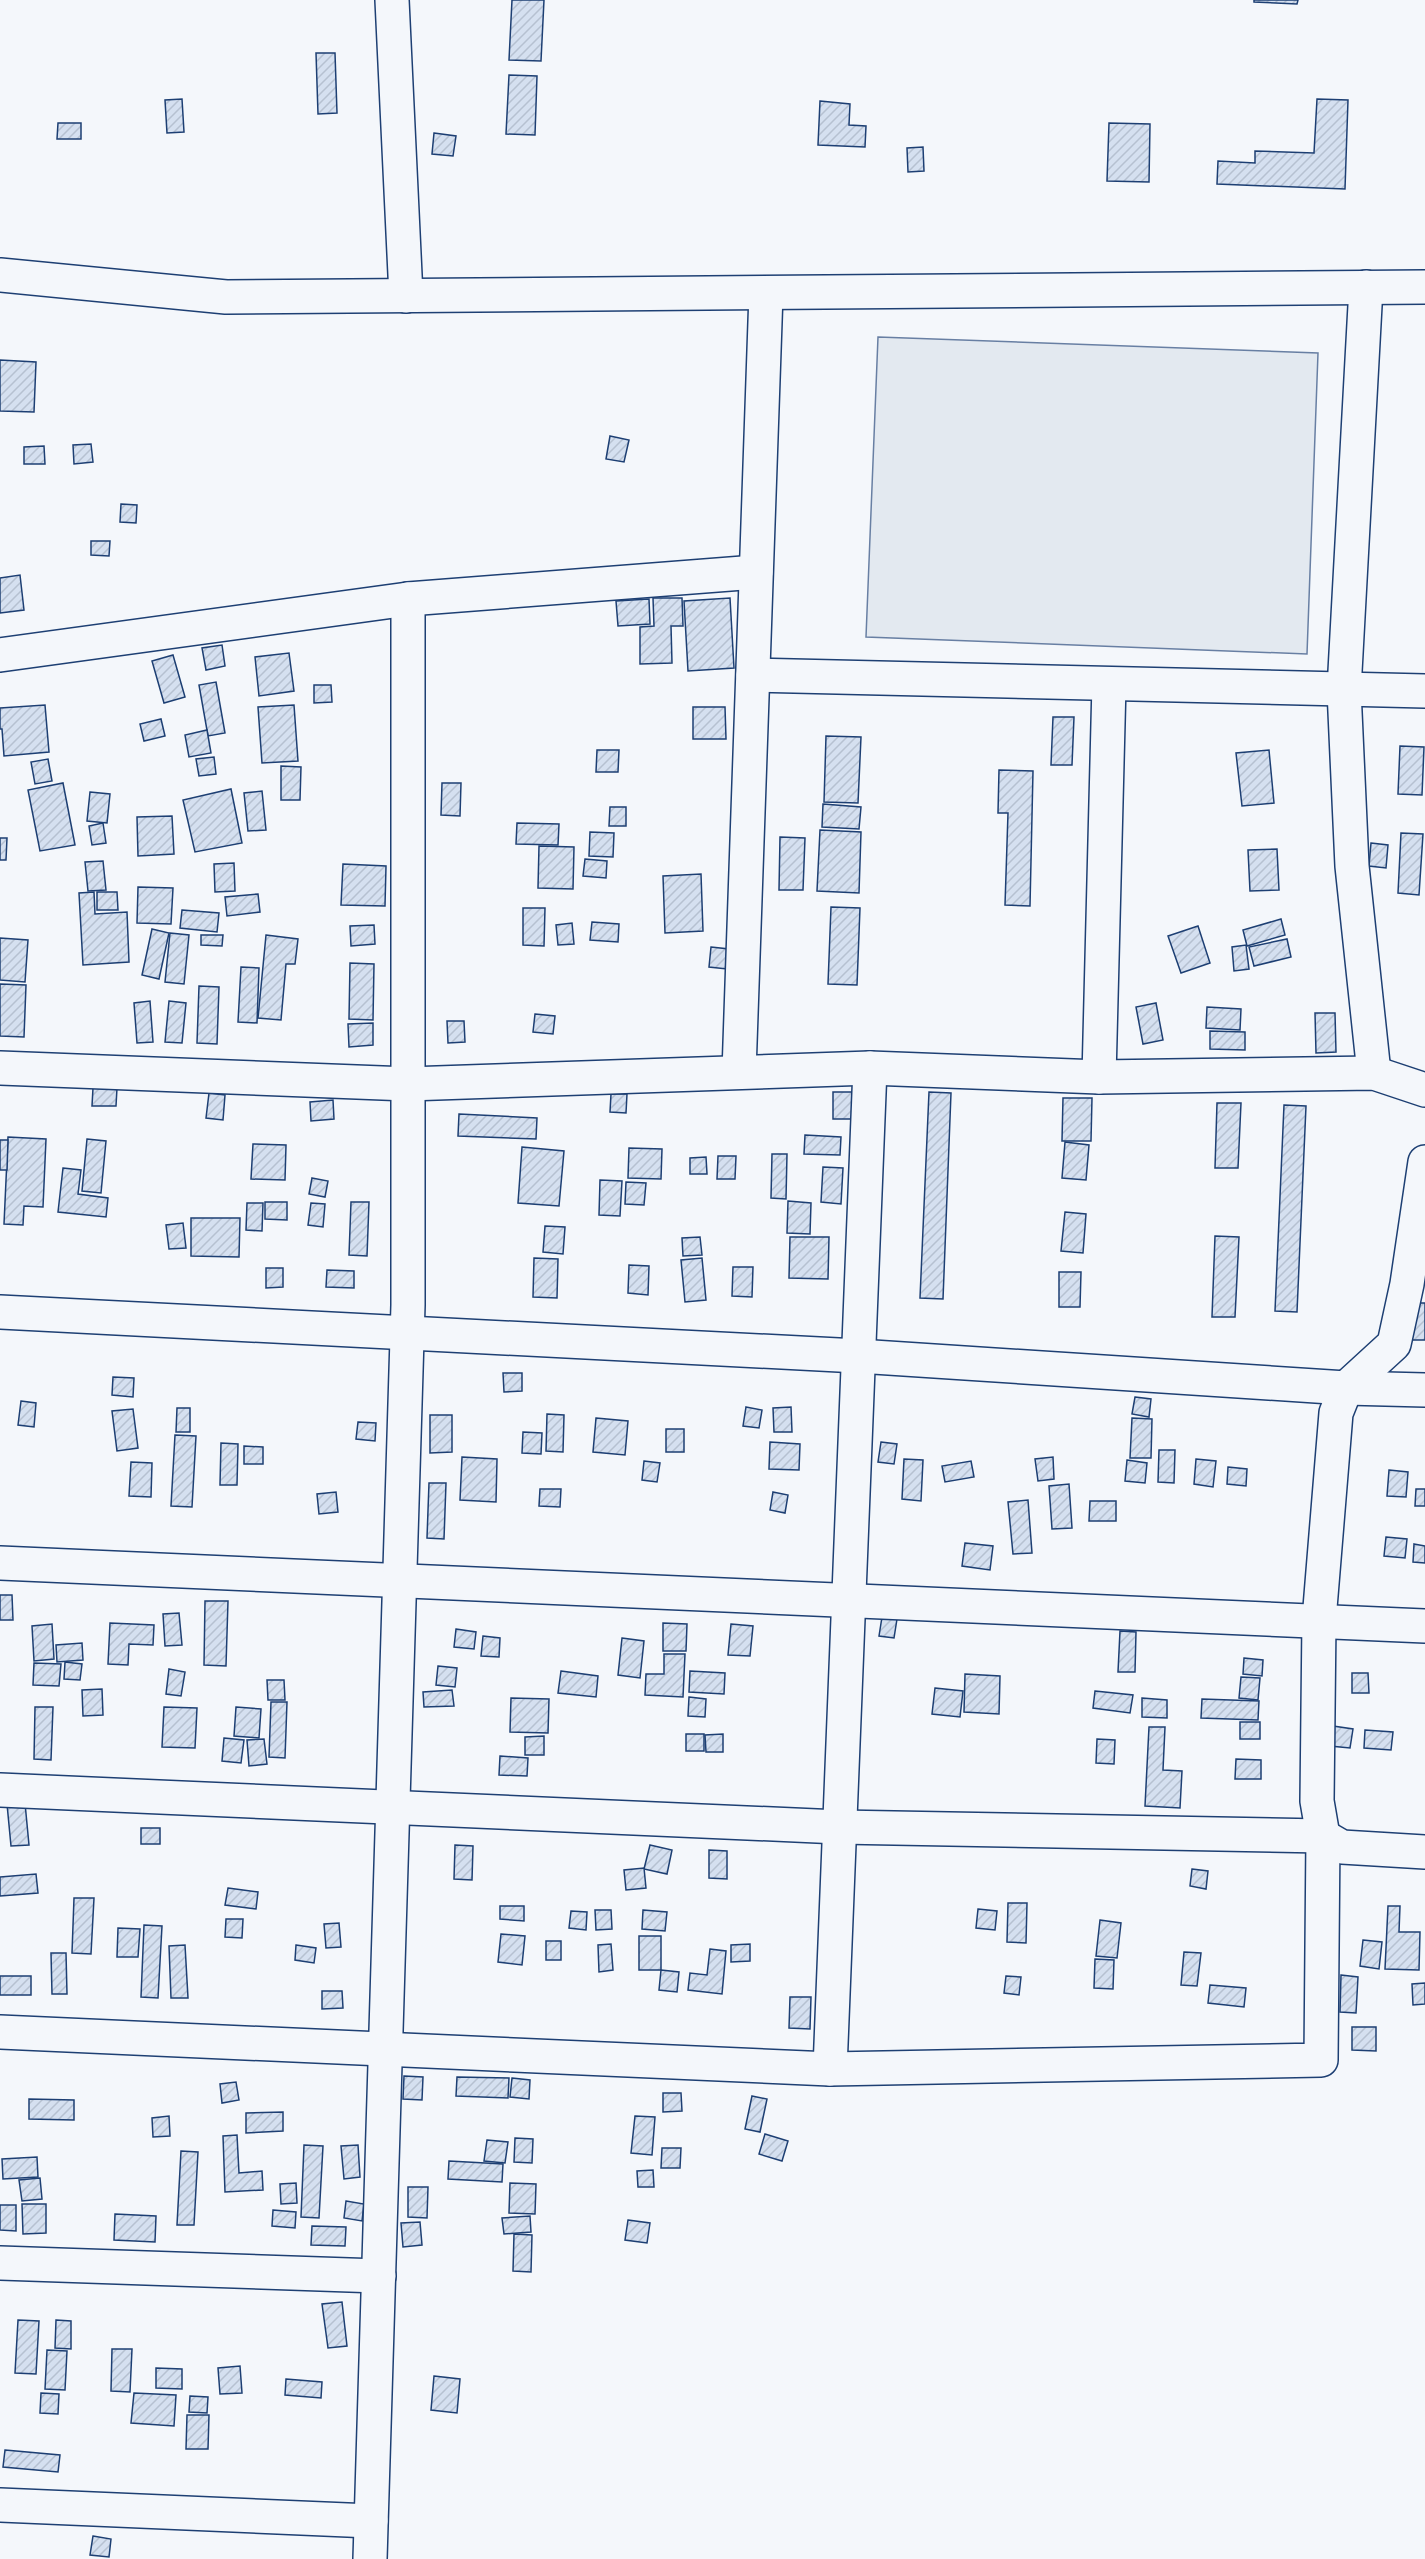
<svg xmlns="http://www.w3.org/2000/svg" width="1425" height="2559" font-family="Commissioner,sans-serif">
<defs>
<pattern id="building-hatch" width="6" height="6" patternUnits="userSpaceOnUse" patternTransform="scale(1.5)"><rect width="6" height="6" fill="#d5e0f0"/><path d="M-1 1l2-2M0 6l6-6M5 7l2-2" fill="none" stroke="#b6c1d1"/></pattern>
</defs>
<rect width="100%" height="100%" fill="#f4f7fb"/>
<polygon fill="#e3e9f0" stroke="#687fa3" stroke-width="1.5" points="878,337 1318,353 1307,654 866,637"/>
<g fill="url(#building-hatch)" stroke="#1d3f73" stroke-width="1.5">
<polygon points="512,0 544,0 541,61 509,60"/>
<polygon points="1254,0 1298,0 1297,4 1254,2"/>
<polygon points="316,53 335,53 337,113 318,114"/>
<polygon points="509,75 537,76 535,135 506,134"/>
<polygon points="182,99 184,132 167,133 165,100"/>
<polygon points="1317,99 1348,100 1345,189 1217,184 1218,161 1255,163 1255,151 1314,153"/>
<polygon points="820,101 850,104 849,125 866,126 865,147 818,145"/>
<polygon points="58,123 81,123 81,139 57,139"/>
<polygon points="1109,123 1150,124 1149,182 1107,181"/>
<polygon points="434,133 456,136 453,156 432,154"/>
<polygon points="923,147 924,171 908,172 907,148"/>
<polygon points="0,360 36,362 34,412 0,411"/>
<polygon points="610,436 629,440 624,462 606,459"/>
<polygon points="91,444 93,462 74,464 73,445"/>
<polygon points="44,446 45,464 24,464 24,447"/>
<polygon points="121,504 137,505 136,523 120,522"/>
<polygon points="91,541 110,541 109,556 91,555"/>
<polygon points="20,575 24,610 0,613 0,578"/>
<polygon points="653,598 682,598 683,626 671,626 672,663 640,664 640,627 654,626"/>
<polygon points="730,598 734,668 688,671 684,601"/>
<polygon points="649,599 650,624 618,626 616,601"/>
<polygon points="222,645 225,666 206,670 202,648"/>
<polygon points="289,653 294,691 259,696 255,657"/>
<polygon points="173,655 185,697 164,703 152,661"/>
<polygon points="216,682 225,733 208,736 199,685"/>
<polygon points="314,685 331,685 332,702 314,703"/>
<polygon points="45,705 49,752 4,756 2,729 0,729 0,708"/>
<polygon points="294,705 298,761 262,763 258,707"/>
<polygon points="693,707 725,707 726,739 693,739"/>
<polygon points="1053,717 1074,717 1072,765 1051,765"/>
<polygon points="161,719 165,736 144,741 140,724"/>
<polygon points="207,730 211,753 189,757 185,735"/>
<polygon points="826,736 861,737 858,803 824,802"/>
<polygon points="1400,746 1424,747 1422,795 1398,794"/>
<polygon points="597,750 619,750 618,772 596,772"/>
<polygon points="1269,750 1274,803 1242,806 1236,753"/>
<polygon points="214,757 216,774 199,776 196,759"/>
<polygon points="48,759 52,781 35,784 31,762"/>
<polygon points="281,766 301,767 300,800 281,800"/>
<polygon points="999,770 1033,771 1030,906 1005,905 1008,813 998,813"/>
<polygon points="63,783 75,845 40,851 28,790"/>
<polygon points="442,783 461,783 460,816 441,815"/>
<polygon points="231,789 242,843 195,852 183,800"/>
<polygon points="262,791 266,830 248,831 244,793"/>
<polygon points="90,792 110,794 107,823 87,821"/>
<polygon points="823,804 861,807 859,829 822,827"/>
<polygon points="610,807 626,807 626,826 609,826"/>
<polygon points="172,816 174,854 138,856 137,817"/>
<polygon points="103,823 106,843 92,845 89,826"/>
<polygon points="517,823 559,824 558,845 516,844"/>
<polygon points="820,830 861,832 859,893 817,891"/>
<polygon points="590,832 614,833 613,857 589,856"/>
<polygon points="1401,833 1423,834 1419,895 1398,893"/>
<polygon points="780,837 805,838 803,890 779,890"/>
<polygon points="0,838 7,838 6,860 0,860"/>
<polygon points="1371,843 1388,845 1386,868 1369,866"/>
<polygon points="539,846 574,847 573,889 538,888"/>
<polygon points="1277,849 1279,890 1250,891 1248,850"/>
<polygon points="585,859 607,861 606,878 583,876"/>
<polygon points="103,861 106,890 88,891 85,862"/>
<polygon points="234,863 235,891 215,892 214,864"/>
<polygon points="343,864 386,866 385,906 341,905"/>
<polygon points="701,874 703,931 665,933 663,876"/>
<polygon points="138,887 173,888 171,924 137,923"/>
<polygon points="94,892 95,914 127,912 129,962 83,965 79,893"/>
<polygon points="97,892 117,892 118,910 97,910"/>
<polygon points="258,894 260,912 227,916 225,897"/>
<polygon points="831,907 860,908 857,985 828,984"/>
<polygon points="523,908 545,908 544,946 523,945"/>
<polygon points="182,910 219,913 217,932 180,928"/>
<polygon points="1281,919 1285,935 1247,946 1243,930"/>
<polygon points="592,922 619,924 618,942 590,940"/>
<polygon points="572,923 574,944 558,945 556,925"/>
<polygon points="374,925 375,944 351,946 350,926"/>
<polygon points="1198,926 1210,963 1181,973 1168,936"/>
<polygon points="152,929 169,933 159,979 142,975"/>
<polygon points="170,933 189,935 184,984 165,982"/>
<polygon points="201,935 223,935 222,946 201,945"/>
<polygon points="266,935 298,939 295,964 286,964 281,1020 258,1018"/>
<polygon points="0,938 28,940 25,982 0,980"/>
<polygon points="1287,939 1291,957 1254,966 1249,947"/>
<polygon points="1246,945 1249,969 1234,971 1232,947"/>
<polygon points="711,947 729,949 727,969 709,967"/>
<polygon points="350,963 374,964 373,1020 349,1019"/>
<polygon points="241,967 259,968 257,1023 238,1022"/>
<polygon points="0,984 26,985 24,1037 0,1036"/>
<polygon points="199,986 219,987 217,1044 197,1043"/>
<polygon points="150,1001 153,1042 137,1043 134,1003"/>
<polygon points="169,1001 186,1003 182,1043 165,1042"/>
<polygon points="1156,1003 1163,1040 1143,1044 1136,1007"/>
<polygon points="1207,1007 1241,1009 1240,1030 1206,1028"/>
<polygon points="1315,1013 1335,1013 1336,1052 1316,1053"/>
<polygon points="535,1014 555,1016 553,1034 533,1032"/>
<polygon points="447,1021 464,1021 465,1042 448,1043"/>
<polygon points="373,1023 373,1045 349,1047 348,1024"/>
<polygon points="1210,1031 1245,1032 1245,1050 1210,1049"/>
<polygon points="93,1088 117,1088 116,1106 92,1106"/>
<rect x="833" y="1092" width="21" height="27"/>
<polygon points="929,1092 951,1093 943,1299 920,1298"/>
<polygon points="209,1093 225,1095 223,1120 206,1118"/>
<polygon points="611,1094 627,1094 626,1113 610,1112"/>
<polygon points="1063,1098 1092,1098 1091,1141 1062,1141"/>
<polygon points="333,1100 334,1119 311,1121 310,1102"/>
<polygon points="1217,1103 1241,1103 1238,1168 1215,1168"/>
<polygon points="1284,1105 1306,1106 1297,1312 1275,1311"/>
<polygon points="459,1114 537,1118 536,1139 458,1136"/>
<polygon points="805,1135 841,1137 840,1155 804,1154"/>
<polygon points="8,1137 46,1139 43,1207 24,1206 23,1225 4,1224"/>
<polygon points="87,1139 106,1141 101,1193 82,1191"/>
<polygon points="0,1140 8,1140 7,1170 0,1170"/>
<polygon points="1065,1142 1089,1145 1086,1180 1062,1178"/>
<polygon points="253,1144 286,1145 285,1180 251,1179"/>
<polygon points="522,1147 564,1151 559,1206 518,1203"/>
<polygon points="629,1148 662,1149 661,1179 628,1178"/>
<polygon points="772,1154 787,1154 786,1199 771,1198"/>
<polygon points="718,1156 736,1156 735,1179 717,1179"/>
<polygon points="706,1157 707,1174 690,1174 690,1158"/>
<polygon points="823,1167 843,1168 841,1204 821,1202"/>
<polygon points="63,1168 81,1170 78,1194 108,1198 106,1217 58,1212"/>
<polygon points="312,1178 328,1181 325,1197 309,1194"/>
<polygon points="600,1180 622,1181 620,1216 599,1215"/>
<polygon points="626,1182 646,1183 644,1205 625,1204"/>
<polygon points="788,1201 811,1203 810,1234 787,1233"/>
<polygon points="265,1202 287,1202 287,1220 265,1219"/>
<polygon points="351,1202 369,1202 367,1256 349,1255"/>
<polygon points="247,1203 263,1203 262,1231 246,1230"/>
<polygon points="311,1203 325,1204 323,1227 308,1225"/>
<polygon points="1065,1212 1086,1214 1083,1253 1061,1251"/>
<polygon points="191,1218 240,1218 239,1257 191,1256"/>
<polygon points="183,1223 186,1248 169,1249 166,1225"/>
<polygon points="545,1226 565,1227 563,1254 543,1252"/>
<polygon points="1215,1236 1239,1237 1235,1317 1212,1317"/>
<polygon points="700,1237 702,1255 683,1256 682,1238"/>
<polygon points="790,1237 829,1237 828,1279 789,1278"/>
<polygon points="534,1258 558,1259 557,1298 533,1297"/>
<polygon points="702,1258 706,1300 685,1302 681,1260"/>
<polygon points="629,1265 649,1266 648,1295 628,1293"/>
<polygon points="733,1267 753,1267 752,1297 732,1296"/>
<polygon points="266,1268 283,1268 283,1287 266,1288"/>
<polygon points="327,1270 354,1271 354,1288 326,1287"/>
<polygon points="1059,1272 1081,1272 1080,1307 1059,1307"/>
<rect x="1410" y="1303" width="15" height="37"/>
<polygon points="503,1373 522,1373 522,1391 504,1392"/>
<polygon points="113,1377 134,1378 133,1397 112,1395"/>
<polygon points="1135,1397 1151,1399 1149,1417 1132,1414"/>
<polygon points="21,1401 36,1403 34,1427 18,1425"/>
<polygon points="746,1407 762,1410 759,1428 743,1426"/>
<polygon points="791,1407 792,1432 774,1432 773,1408"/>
<polygon points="177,1408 190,1408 190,1432 176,1432"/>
<polygon points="133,1409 138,1448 117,1451 112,1411"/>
<polygon points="547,1414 564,1415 563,1452 546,1451"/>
<polygon points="430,1415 452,1415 452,1452 430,1453"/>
<polygon points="596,1418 628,1421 625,1455 593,1452"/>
<polygon points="1132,1418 1152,1419 1151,1458 1130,1458"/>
<polygon points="358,1422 376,1423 375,1441 356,1439"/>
<rect x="666" y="1429" width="18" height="23"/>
<polygon points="523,1432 542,1433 541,1454 522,1453"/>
<polygon points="175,1435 196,1436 192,1507 171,1506"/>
<polygon points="770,1442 800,1444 799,1470 769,1469"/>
<polygon points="881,1442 897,1444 894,1464 878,1462"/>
<polygon points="221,1443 238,1444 237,1485 220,1485"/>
<polygon points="244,1446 263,1447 263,1464 244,1464"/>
<polygon points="1159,1450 1175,1450 1174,1483 1158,1482"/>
<polygon points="462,1457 497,1459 496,1502 460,1500"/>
<polygon points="1053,1457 1054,1479 1038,1481 1035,1459"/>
<polygon points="904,1459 923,1460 921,1501 902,1499"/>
<polygon points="1196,1459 1216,1461 1213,1487 1194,1484"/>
<polygon points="1127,1460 1147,1463 1145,1483 1125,1481"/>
<polygon points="644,1461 660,1463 657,1482 642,1480"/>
<polygon points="971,1461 974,1477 945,1482 942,1466"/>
<polygon points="131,1462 152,1463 151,1497 129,1496"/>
<polygon points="1228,1467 1247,1469 1246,1486 1227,1484"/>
<polygon points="1389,1470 1408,1472 1406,1497 1387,1496"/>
<polygon points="429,1483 446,1483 444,1539 427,1538"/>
<polygon points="1069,1484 1072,1528 1052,1529 1049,1486"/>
<polygon points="540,1489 561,1489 560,1507 539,1506"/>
<polygon points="1416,1489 1425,1489 1425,1506 1415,1506"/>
<polygon points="336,1492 338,1512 319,1514 317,1494"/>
<polygon points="773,1492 788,1495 785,1513 770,1510"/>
<polygon points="1028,1500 1032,1553 1013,1554 1008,1502"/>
<polygon points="1090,1501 1116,1501 1116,1521 1089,1521"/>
<polygon points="1386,1537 1407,1539 1405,1558 1384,1556"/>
<polygon points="965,1543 993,1546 990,1570 962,1566"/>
<polygon points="1414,1544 1425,1546 1425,1563 1413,1562"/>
<polygon points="0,1595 12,1595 13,1620 0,1620"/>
<polygon points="205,1601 228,1601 226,1666 204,1665"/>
<polygon points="179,1613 182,1645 165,1646 163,1614"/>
<polygon points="882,1617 897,1619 894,1638 879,1636"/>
<polygon points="110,1623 154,1625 153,1645 129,1644 128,1665 108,1664"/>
<polygon points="663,1623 687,1624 686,1651 663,1651"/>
<polygon points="52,1624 54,1659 34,1661 32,1626"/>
<polygon points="731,1624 753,1626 750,1656 728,1655"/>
<polygon points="456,1629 476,1632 474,1649 454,1647"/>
<polygon points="1120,1631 1136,1632 1135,1672 1118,1672"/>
<polygon points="483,1636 500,1638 499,1657 481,1656"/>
<polygon points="622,1638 644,1641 640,1678 618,1675"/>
<polygon points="82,1643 83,1660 57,1662 56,1645"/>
<polygon points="664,1654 685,1654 683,1697 645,1695 646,1674 664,1674"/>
<polygon points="1244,1658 1263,1660 1262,1676 1243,1674"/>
<polygon points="65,1662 82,1664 80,1680 64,1679"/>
<polygon points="34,1663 61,1664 59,1686 33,1685"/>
<polygon points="438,1666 457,1668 455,1687 436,1685"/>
<polygon points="169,1669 185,1672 181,1696 166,1694"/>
<polygon points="561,1671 598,1676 596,1697 558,1693"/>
<polygon points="690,1671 725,1673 724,1694 689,1692"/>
<polygon points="1352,1673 1368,1673 1369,1693 1352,1693"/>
<polygon points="965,1674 1000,1676 999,1714 964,1712"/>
<polygon points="1241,1677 1260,1678 1258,1700 1239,1698"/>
<polygon points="267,1680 284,1680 285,1700 268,1700"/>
<polygon points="935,1688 963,1691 960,1717 932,1714"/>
<polygon points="102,1689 103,1715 83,1716 82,1690"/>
<polygon points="452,1690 454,1706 424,1707 423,1692"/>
<polygon points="1095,1691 1133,1695 1130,1713 1093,1708"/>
<polygon points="689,1697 706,1699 705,1717 688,1716"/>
<polygon points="511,1698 549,1699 548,1733 510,1732"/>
<polygon points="1142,1698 1167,1700 1167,1718 1142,1717"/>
<polygon points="1202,1699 1259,1701 1258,1720 1201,1718"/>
<polygon points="271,1702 287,1702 285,1758 269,1757"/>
<polygon points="35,1707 53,1707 51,1760 34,1759"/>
<polygon points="164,1707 197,1708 195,1748 162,1747"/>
<polygon points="236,1707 261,1709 259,1738 234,1736"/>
<rect x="1240" y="1722" width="20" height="17"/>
<polygon points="1333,1726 1353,1729 1350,1748 1330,1746"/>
<polygon points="1149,1727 1165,1727 1163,1770 1182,1771 1180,1808 1145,1806"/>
<polygon points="1365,1730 1393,1732 1391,1750 1364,1748"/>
<rect x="686" y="1734" width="18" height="17"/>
<polygon points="723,1734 723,1752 706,1752 705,1735"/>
<polygon points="544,1736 544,1755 525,1755 525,1737"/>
<polygon points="224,1738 244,1740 241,1763 222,1761"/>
<polygon points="264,1739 267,1764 249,1766 247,1740"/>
<polygon points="1097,1739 1115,1740 1114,1764 1096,1763"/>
<polygon points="500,1756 528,1758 527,1776 499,1775"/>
<polygon points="1236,1759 1261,1760 1261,1779 1235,1779"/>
<polygon points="25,1803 29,1845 11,1846 7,1804"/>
<rect x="141" y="1828" width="19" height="16"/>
<polygon points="455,1845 473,1846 472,1880 454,1879"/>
<polygon points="650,1845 672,1850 667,1874 644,1869"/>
<polygon points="709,1850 727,1851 727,1879 709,1878"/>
<polygon points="644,1868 646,1888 626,1890 624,1870"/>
<polygon points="1192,1869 1208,1871 1206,1889 1190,1886"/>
<polygon points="36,1874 38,1893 0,1896 0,1877"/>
<polygon points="228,1888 258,1892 256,1909 225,1905"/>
<polygon points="74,1898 94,1898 91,1954 72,1953"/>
<polygon points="1008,1903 1027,1903 1026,1943 1007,1942"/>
<polygon points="500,1906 524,1906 524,1921 500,1919"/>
<polygon points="1388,1906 1400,1906 1399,1932 1420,1932 1419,1970 1385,1969"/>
<polygon points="978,1909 997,1911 995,1930 976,1928"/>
<polygon points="595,1910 611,1910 612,1929 596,1930"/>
<polygon points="643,1910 667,1912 665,1931 642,1929"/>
<polygon points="571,1911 587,1912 586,1930 569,1928"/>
<polygon points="226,1919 243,1919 242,1938 225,1937"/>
<polygon points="1100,1920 1121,1923 1117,1958 1096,1956"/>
<polygon points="339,1923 341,1947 326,1948 324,1924"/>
<polygon points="144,1925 162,1926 158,1998 141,1997"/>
<polygon points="118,1928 140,1929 138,1957 117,1957"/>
<polygon points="501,1934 525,1936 522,1965 498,1962"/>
<rect x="639" y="1936" width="22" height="34"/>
<polygon points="1363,1940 1382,1942 1379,1969 1360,1966"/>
<rect x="546" y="1941" width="15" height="19"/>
<polygon points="611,1944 613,1970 599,1972 598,1945"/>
<polygon points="750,1944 750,1961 731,1962 731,1945"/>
<polygon points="185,1945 188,1998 171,1998 169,1946"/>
<polygon points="296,1945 316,1948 314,1963 295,1960"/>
<polygon points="710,1949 726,1951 722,1994 688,1990 690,1973 707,1975"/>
<polygon points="1184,1952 1201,1953 1197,1986 1181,1985"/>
<polygon points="51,1953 66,1953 67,1994 52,1994"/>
<polygon points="1095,1959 1114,1960 1113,1989 1094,1988"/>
<polygon points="661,1970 679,1972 677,1992 659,1990"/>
<polygon points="1341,1975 1358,1977 1356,2013 1340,2012"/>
<rect x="0" y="1976" width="31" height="19"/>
<polygon points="1006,1976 1021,1977 1019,1995 1004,1993"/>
<polygon points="1425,1983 1425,2004 1413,2005 1412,1984"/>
<polygon points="1210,1985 1246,1988 1244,2007 1208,2003"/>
<polygon points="322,1991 342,1991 343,2008 322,2009"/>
<polygon points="790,1997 811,1997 810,2029 789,2028"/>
<polygon points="1352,2027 1376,2027 1376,2051 1352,2050"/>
<polygon points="404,2076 423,2077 422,2100 403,2099"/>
<polygon points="457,2077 509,2078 508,2098 456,2096"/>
<polygon points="512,2078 530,2080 529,2099 510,2097"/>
<polygon points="236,2082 239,2100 222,2103 220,2084"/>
<polygon points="663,2093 681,2093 682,2111 663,2112"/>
<polygon points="752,2096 767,2099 760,2132 745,2129"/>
<polygon points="29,2099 74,2100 74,2120 29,2119"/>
<polygon points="283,2112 283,2131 246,2133 246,2113"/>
<polygon points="169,2116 170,2136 153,2137 152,2118"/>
<polygon points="635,2116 655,2117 652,2155 631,2153"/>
<polygon points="765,2134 788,2141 782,2161 759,2154"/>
<polygon points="237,2135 239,2173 262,2171 263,2190 225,2192 223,2136"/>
<polygon points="515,2138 533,2139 532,2163 514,2162"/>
<polygon points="487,2140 508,2142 505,2163 484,2161"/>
<polygon points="304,2145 323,2146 319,2218 301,2217"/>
<polygon points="358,2145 360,2177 344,2179 341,2146"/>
<polygon points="662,2148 681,2148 680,2168 661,2168"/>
<polygon points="181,2151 198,2152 194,2225 177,2225"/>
<polygon points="37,2157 38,2177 3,2179 2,2159"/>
<polygon points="449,2161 503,2164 502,2182 448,2179"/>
<polygon points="653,2170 654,2187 638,2187 637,2171"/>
<polygon points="40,2178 42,2199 22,2201 19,2180"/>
<polygon points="296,2183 297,2203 281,2204 280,2184"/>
<polygon points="510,2183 536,2184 535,2214 509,2213"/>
<polygon points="408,2187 428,2187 427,2218 408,2217"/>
<polygon points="346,2201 364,2204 362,2221 344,2218"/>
<polygon points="22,2204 46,2204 46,2233 23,2234"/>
<polygon points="0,2205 16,2205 16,2231 0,2230"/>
<polygon points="273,2210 296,2212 295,2228 272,2226"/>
<polygon points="115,2214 156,2216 155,2242 114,2240"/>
<polygon points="530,2216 531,2232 504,2234 502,2218"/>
<polygon points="628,2220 650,2223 647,2243 625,2240"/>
<polygon points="420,2222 422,2245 403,2247 401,2223"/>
<polygon points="312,2226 346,2227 345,2246 311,2245"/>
<polygon points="514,2234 532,2235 531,2272 513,2271"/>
<polygon points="342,2302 347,2346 328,2348 322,2304"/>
<polygon points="18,2320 39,2321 36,2374 15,2373"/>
<polygon points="56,2320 71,2321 71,2349 55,2348"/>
<polygon points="112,2349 132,2349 130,2392 111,2391"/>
<polygon points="47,2350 67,2351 65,2390 45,2389"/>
<polygon points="240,2366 242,2393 220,2394 218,2368"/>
<polygon points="156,2368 182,2369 182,2389 156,2388"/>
<polygon points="434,2376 460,2379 457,2413 431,2410"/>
<polygon points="286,2379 322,2382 321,2398 285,2395"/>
<polygon points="41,2393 59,2394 58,2414 40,2413"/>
<polygon points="134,2393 176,2395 174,2426 131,2423"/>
<polygon points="190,2396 208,2397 207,2413 189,2412"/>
<polygon points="187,2415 209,2415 208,2449 186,2449"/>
<polygon points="5,2450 60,2455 58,2472 3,2467"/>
<polygon points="93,2536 111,2539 109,2557 90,2555"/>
</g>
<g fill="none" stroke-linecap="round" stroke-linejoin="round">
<defs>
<g id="minor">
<polyline points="392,0 406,296"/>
<polyline points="0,275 226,297 1425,287"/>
<polyline points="1366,287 1344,690 1352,866 1374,1073"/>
<polyline points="0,655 408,599 756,572"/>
<polyline points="753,675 1425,691"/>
<polyline points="0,1068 408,1084 870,1068 1099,1077 1374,1073 1425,1090"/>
<polyline points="739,1072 766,293"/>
<polyline points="1099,1077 1109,684"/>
<polyline points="0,1312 858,1356 1346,1388 1425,1390"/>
<polyline points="0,1563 1425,1626"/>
<polyline points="0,1790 839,1827 1323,1836 1342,1847 1425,1852"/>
<polyline points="0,2032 830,2069 1321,2060 1323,1836 1317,1801 1319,1620 1336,1413 1346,1388 1394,1344 1407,1284 1425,1162"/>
<polyline points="830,2069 870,1068"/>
<polyline points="0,2263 379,2276"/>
<polyline points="0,2505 371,2521"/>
<polyline points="370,2559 408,1305 408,599"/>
</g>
</defs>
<use href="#minor" stroke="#1d3f73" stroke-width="36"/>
<use href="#minor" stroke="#f4f7fb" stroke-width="33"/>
</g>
</svg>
